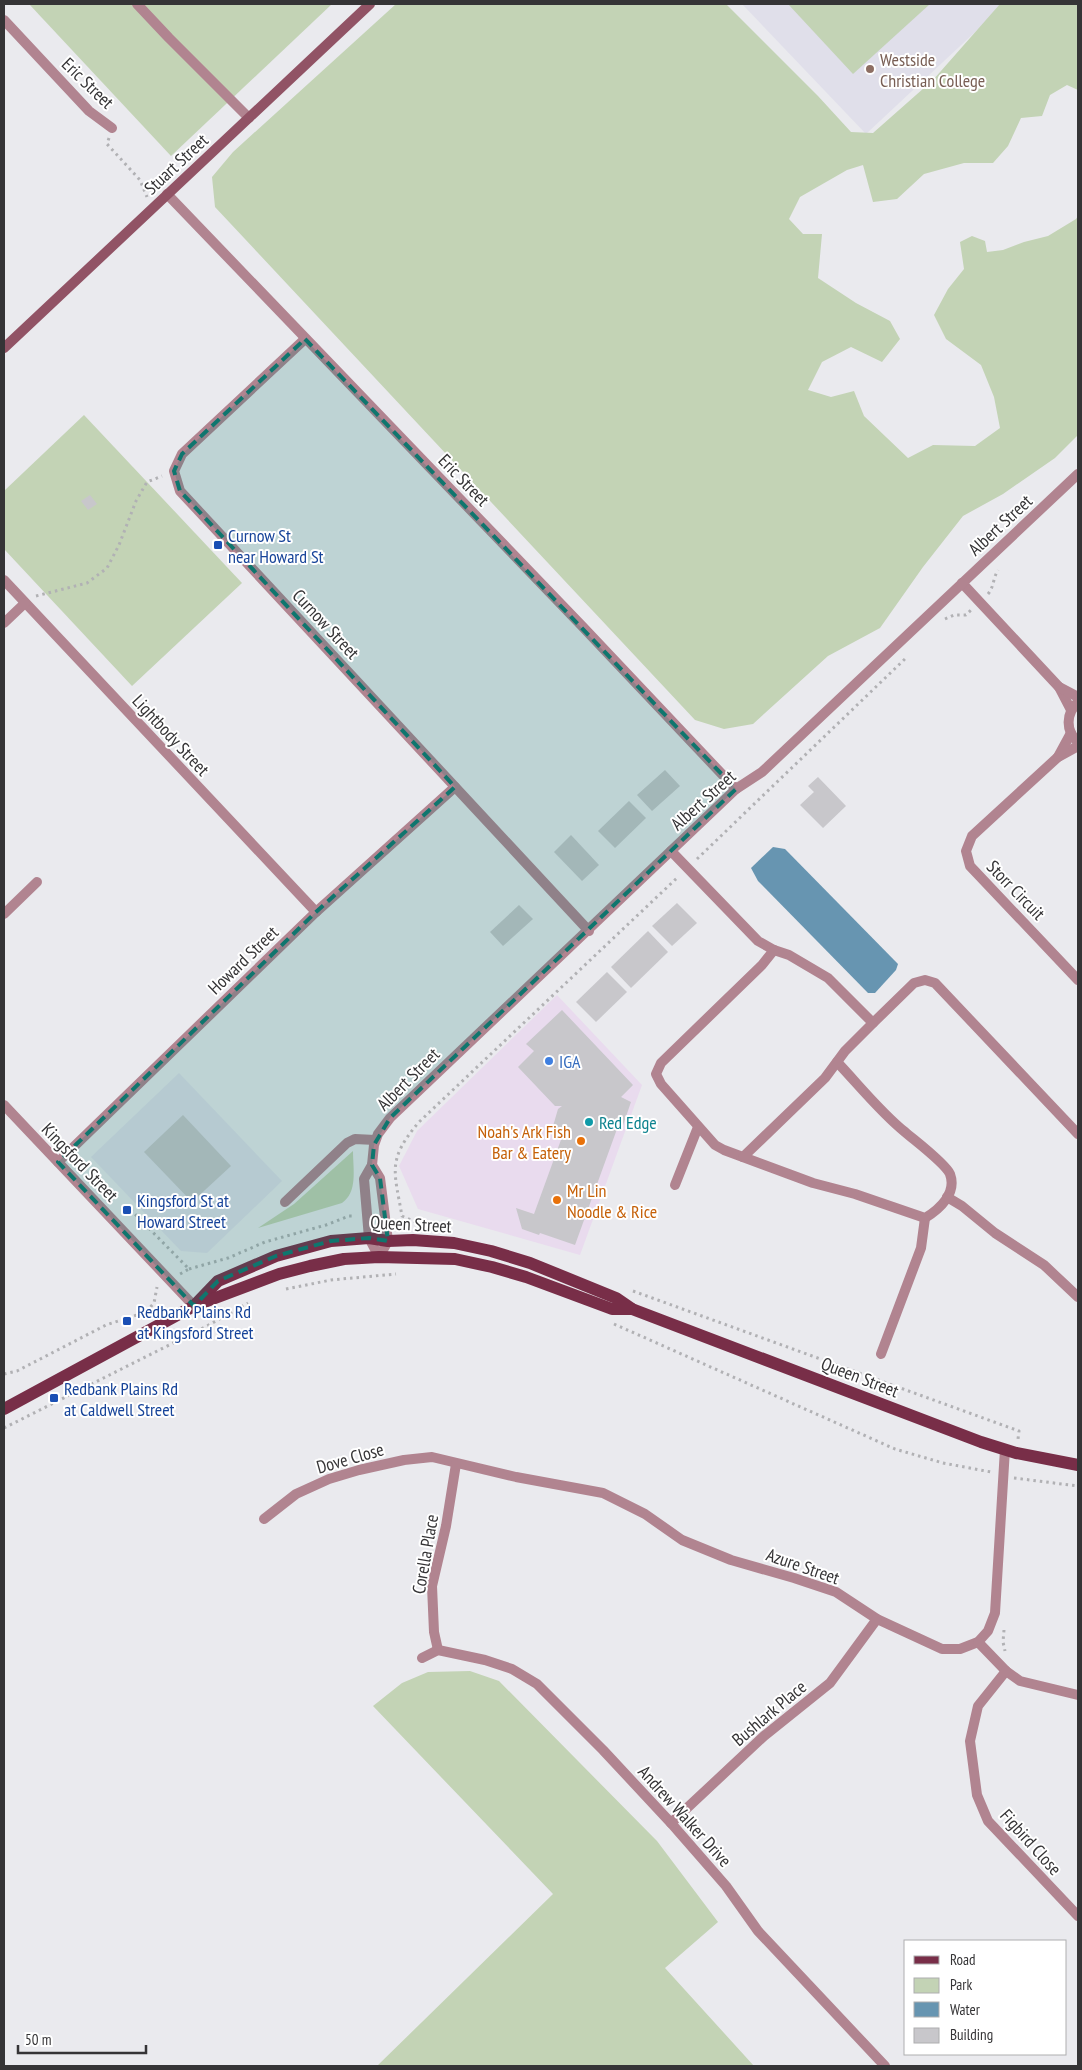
<svg xmlns="http://www.w3.org/2000/svg" width="1082" height="2070" font-family="'PT Sans Narrow',sans-serif">
<rect width="100%" height="100%" fill="#eaeaee"/>
<polygon fill="#e9dbee" points="557,995 642,1085 580,1255 418,1209 399,1166 417,1131"/>
<g fill="#e0dfea">
<polygon points="742,4 1005,4 866,134"/>
<polygon points="179,1073 282,1181 207,1253 181,1251 91,1157"/>
</g>
<g fill="#c3d3b5">
<polygon points="29,4 332,4 171,156"/>
<polygon points="396,4 726,4 818,96 851,132 873,133 933,80 1000,4 1078,4 1078,90 1067,85 1050,95 1042,116 1021,118 1008,146 993,163 964,163 924,174 897,199 873,202 863,165 847,170 800,197 789,219 803,234 822,234 818,278 856,303 890,321 900,339 882,362 851,347 822,362 808,390 831,397 854,391 864,416 908,458 933,445 975,446 1000,428 994,397 981,365 946,339 934,315 948,289 964,269 960,242 972,236 985,241 987,252 1003,250 1024,242 1048,236 1076,219 1078,216 1078,435 1055,458 1003,494 963,516 923,567 880,628 828,656 753,724 724,729 695,720 215,207 212,177 233,152"/>
<polygon points="788,4 930,4 853,74"/>
<polygon points="84,415 242,583 132,686 4,549 4,491"/>
<path d="M353 1151C353 1169 358 1192 342 1203L258 1228 294 1204Z"/>
<polygon points="470,1671 499,1681 657,1841 718,1922 665,1968 754,2066 377,2066 553,1894 373,1706 402,1683 428,1672"/>
</g>
<polygon fill="#6795b1" points="773,847 785,849 898,964 896,970 875,993 868,993 758,881 751,868"/>
<g fill="#c8c7cb">
<polygon points="90,495 97,504 88,510 81,501"/>
<polygon points="665,770 680,786 652,811 637,795"/>
<polygon points="818,777 846,806 823,828 800,805 814,792 808,786"/>
<polygon points="629,801 646,818 615,848 598,831"/>
<polygon points="571,835 599,865 582,881 554,852"/>
<polygon points="677,903 697,923 672,946 652,926"/>
<polygon points="519,905 533,919 503,946 490,932"/>
<polygon points="648,931 668,952 631,988 611,967"/>
<polygon points="607,972 627,992 596,1022 576,1002"/>
<polygon points="562,1010 633,1085 621,1097 631,1102 621,1131 617,1129 575,1245 540,1233 539,1235 522,1229 516,1208 534,1214 562,1137 551,1133 558,1109 562,1106 555,1106 518,1067 534,1051 526,1044"/>
<polygon points="183,1115 231,1166 192,1202 144,1152"/>
</g>
<g fill="none" stroke-linecap="round" stroke-linejoin="round">
<g stroke="#b1b1b4" stroke-width="3" stroke-dasharray="2.5 4" stroke-linecap="butt">
<polyline points="109,138 107,144 140,180 147,197"/>
<path d="M988 594C994 587 993 578 998 570"/>
<polyline points="36,596 87,583 107,568 119,545 136,501 147,482 162,476"/>
<polyline points="945,619 954,615 966,615 971,610"/>
<polyline points="697,859 907,657"/>
<polyline points="126,1205 189,1269 180,1274"/>
<path d="M422 1225 402 1216C394 1170 387 1160 419 1122L678 877"/>
<polyline points="189,1269 228,1258 265,1242 326,1225 349,1216 355,1216"/>
<polyline points="286,1289 331,1280 396,1274"/>
<polyline points="633,1291 1019,1431 1018,1439"/>
<polyline points="614,1324 895,1449 943,1463 991,1472"/>
<polyline points="4,1374 17,1371 106,1325 146,1312 154,1303 157,1287"/>
<polyline points="4,1428 207,1326 248,1303"/>
<polyline points="1014,1478 1078,1486"/>
<polyline points="1004,1630 1003,1642 1005,1651"/>
</g>
<g stroke="#b18490" stroke-width="10">
<polyline points="137,4 169,38 249,118"/>
<polyline points="285,1202 347,1143 355,1139 375,1140"/>
</g>
<g stroke="#b18490" stroke-width="10">
<polyline points="4,20 89,111 112,128"/>
<polyline points="167,194 582,626 736,789"/>
<polyline points="305,339 182,454 174,471 180,491 589,931"/>
<polyline points="4,580 316,912"/>
<polyline points="962,583 1059,687 1071,710"/>
<polyline points="4,623 25,603"/>
<polyline points="1059,687 1078,697"/>
<path d="M1078 702C1066 713 1065 731 1078 742"/>
<polyline points="1078,746 1058,757 972,836 966,851 970,866 1078,980"/>
<polyline points="1058,757 1071,733"/>
<polyline points="671,851 758,941 774,950 789,955 828,978 873,1023 914,983 925,980 935,983 1078,1134"/>
<polyline points="4,914 37,882"/>
<path d="M774 950 762 965 661 1063 656 1074 661 1084 715 1145 724 1150 813 1183 855 1194 925 1218C940 1209 957 1193 950 1174 945 1163 914 1140 905 1132 881 1113 858 1084 837 1062"/>
<polyline points="4,1105 194,1306"/>
<polyline points="743,1157 825,1078 845,1051 873,1023"/>
<polyline points="58,1162 316,912 455,787"/>
<polyline points="372,1165 380,1178 388,1241 379,1257"/>
<polyline points="675,1185 698,1127"/>
<polyline points="947,1197 962,1206 995,1233 1044,1265 1078,1297"/>
<polyline points="379,1257 369,1238 364,1179 372,1165 374,1145 378,1134 390,1118 736,789 762,772 1078,474"/>
<polyline points="881,1354 921,1248 925,1218"/>
<polyline points="264,1519 296,1494 329,1479 359,1470 404,1460 432,1457 516,1477 603,1493 645,1514 682,1540 731,1560 794,1578 836,1592 877,1619 942,1649 960,1649 978,1642 988,1631 995,1613 1005,1449"/>
<polyline points="978,1642 1006,1671 1020,1681 1078,1695"/>
<polyline points="438,1650 434,1632 432,1586 446,1526 456,1464"/>
<polyline points="422,1658 438,1650 485,1660 512,1669 537,1684 603,1750 671,1823 726,1886 758,1931 885,2066"/>
<polyline points="1006,1671 978,1706 970,1741 977,1795 988,1821 1078,1916"/>
<polyline points="671,1823 764,1736 830,1683 877,1619"/>
</g>
<polyline stroke="#915365" stroke-width="10" points="4,348 370,4"/>
<g stroke="#782e48" stroke-width="12">
<polyline points="194,1306 218,1281 276,1256 331,1241 369,1238 388,1241 413,1240 454,1243 491,1251 530,1263 616,1298 632,1309 981,1442 1016,1453 1078,1465"/>
<polyline points="4,1409 194,1306 279,1274 310,1266 344,1259 379,1257 455,1259 492,1267 526,1277 612,1309 632,1309"/>
</g>
</g>
<path fill="#0f766e" fill-opacity="0.2" stroke="#0f766e" stroke-width="4" stroke-dasharray="10 6" stroke-linejoin="round" d="M305 339 736 789 390 1118 374 1145 372 1165 380 1178 388 1241 369 1238 331 1241 276 1256 218 1281 194 1306 58 1162 316 912 455 787 180 491 174 471 182 454Z"/>
<circle fill="#8d6e63" stroke="#fff" stroke-width="2" cx="870" cy="69" r="5"/>
<g fill="#1a4fb4" stroke="#fff" stroke-width="2">
<rect x="213" y="540" width="10" height="10" rx="2.5"/>
<rect x="122" y="1205" width="10" height="10" rx="2.5"/>
<rect x="122" y="1316" width="10" height="10" rx="2.5"/>
<rect x="49" y="1393" width="10" height="10" rx="2.5"/>
</g>
<circle fill="#3f7fe0" stroke="#fff" stroke-width="2" cx="549" cy="1061" r="5"/>
<circle fill="#0f9aa8" stroke="#fff" stroke-width="2" cx="589" cy="1122" r="5"/>
<g fill="#e8710a" stroke="#fff" stroke-width="2">
<circle cx="581" cy="1141" r="5"/>
<circle cx="557" cy="1200" r="5"/>
</g>
<g text-anchor="middle" dominant-baseline="central" stroke-width="4" stroke-linejoin="round" paint-order="stroke">
<g font-size="18" fill="#785e54" stroke="#fff" text-anchor="start">
<text x="880" y="59">Westside<tspan x="880" dy="21">Christian College</tspan></text>
</g>
<g font-size="18" fill="#353436" stroke="#fff">
<text transform="translate(88 83) rotate(44)">Eric Street</text>
<text transform="translate(176 164) rotate(-43)">Stuart Street</text>
<text transform="translate(464 480) rotate(46)">Eric Street</text>
<text transform="translate(1000 525) rotate(-43)">Albert Street</text>
<text transform="translate(326 624) rotate(47)">Curnow Street</text>
<text transform="translate(171 735) rotate(47)">Lightbody Street</text>
<text transform="translate(703 800) rotate(-42)">Albert Street</text>
<text transform="translate(1016 890) rotate(46)">Storr Circuit</text>
<text transform="translate(243 960) rotate(-44)">Howard Street</text>
<text transform="translate(408 1079) rotate(-45)">Albert Street</text>
<text transform="translate(80 1162) rotate(46)">Kingsford Street</text>
<text transform="translate(411 1224) rotate(3)">Queen Street</text>
<text transform="translate(860 1377) rotate(21)">Queen Street</text>
<text transform="translate(350 1458) rotate(-16)">Dove Close</text>
<text transform="translate(425 1554) rotate(-80)">Corella Place</text>
<text transform="translate(803 1566) rotate(19)">Azure Street</text>
<text transform="translate(769 1713) rotate(-40)">Bushlark Place</text>
<text transform="translate(685 1816) rotate(48)">Andrew Walker Drive</text>
<text transform="translate(1031 1842) rotate(48)">Figbird Close</text>
</g>
<g font-size="18" fill="#164399" stroke="#fff" text-anchor="start">
<text x="228" y="535">Curnow St<tspan x="228" dy="21">near Howard St</tspan></text>
<text x="137" y="1200">Kingsford St at<tspan x="137" dy="21">Howard Street</tspan></text>
<text x="137" y="1311">Redbank Plains Rd<tspan x="137" dy="21">at Kingsford Street</tspan></text>
<text x="64" y="1388">Redbank Plains Rd<tspan x="64" dy="21">at Caldwell Street</tspan></text>
</g>
<g font-size="18" fill="#366cbe" stroke="#fff" text-anchor="start">
<text x="559" y="1061">IGA</text>
</g>
<g font-size="18" fill="#0d838f" stroke="#fff" text-anchor="start">
<text x="599" y="1122">Red Edge</text>
</g>
<g font-size="18" fill="#c56008" stroke="#fff" text-anchor="end">
<text x="571" y="1131">Noah's Ark Fish<tspan x="571" dy="21">Bar &amp; Eatery</tspan></text>
<text x="567" y="1190" text-anchor="start">Mr Lin<tspan x="567" dy="21">Noodle &amp; Rice</tspan></text>
</g>
</g>
<rect width="1082" height="2070" fill="none" stroke="#353436" stroke-width="10"/>
<rect x="904" y="1940" width="162" height="115" fill="#ffffff" stroke="#aeaeaf"/>
<rect x="914" y="1956" width="25" height="8" fill="#782e48" stroke="#aeaeaf"/>
<text x="950" y="1965" font-size="15" fill="#353436">Road</text>
<rect x="914" y="1978" width="25" height="15" fill="#c3d3b5" stroke="#aeaeaf"/>
<text x="950" y="1990" font-size="15" fill="#353436">Park</text>
<rect x="914" y="2002" width="25" height="15" fill="#6795b1" stroke="#aeaeaf"/>
<text x="950" y="2015" font-size="15" fill="#353436">Water</text>
<rect x="914" y="2028" width="25" height="15" fill="#c8c7cb" stroke="#aeaeaf"/>
<text x="950" y="2040" font-size="15" fill="#353436">Building</text>
<path d="M18 2045v8h128v-8" fill="none" stroke="#353436" stroke-width="2.5"/>
<text x="25" y="2045" font-size="15" fill="#353436" stroke="#ffffff" stroke-width="4" paint-order="stroke">50 m</text>
</svg>
